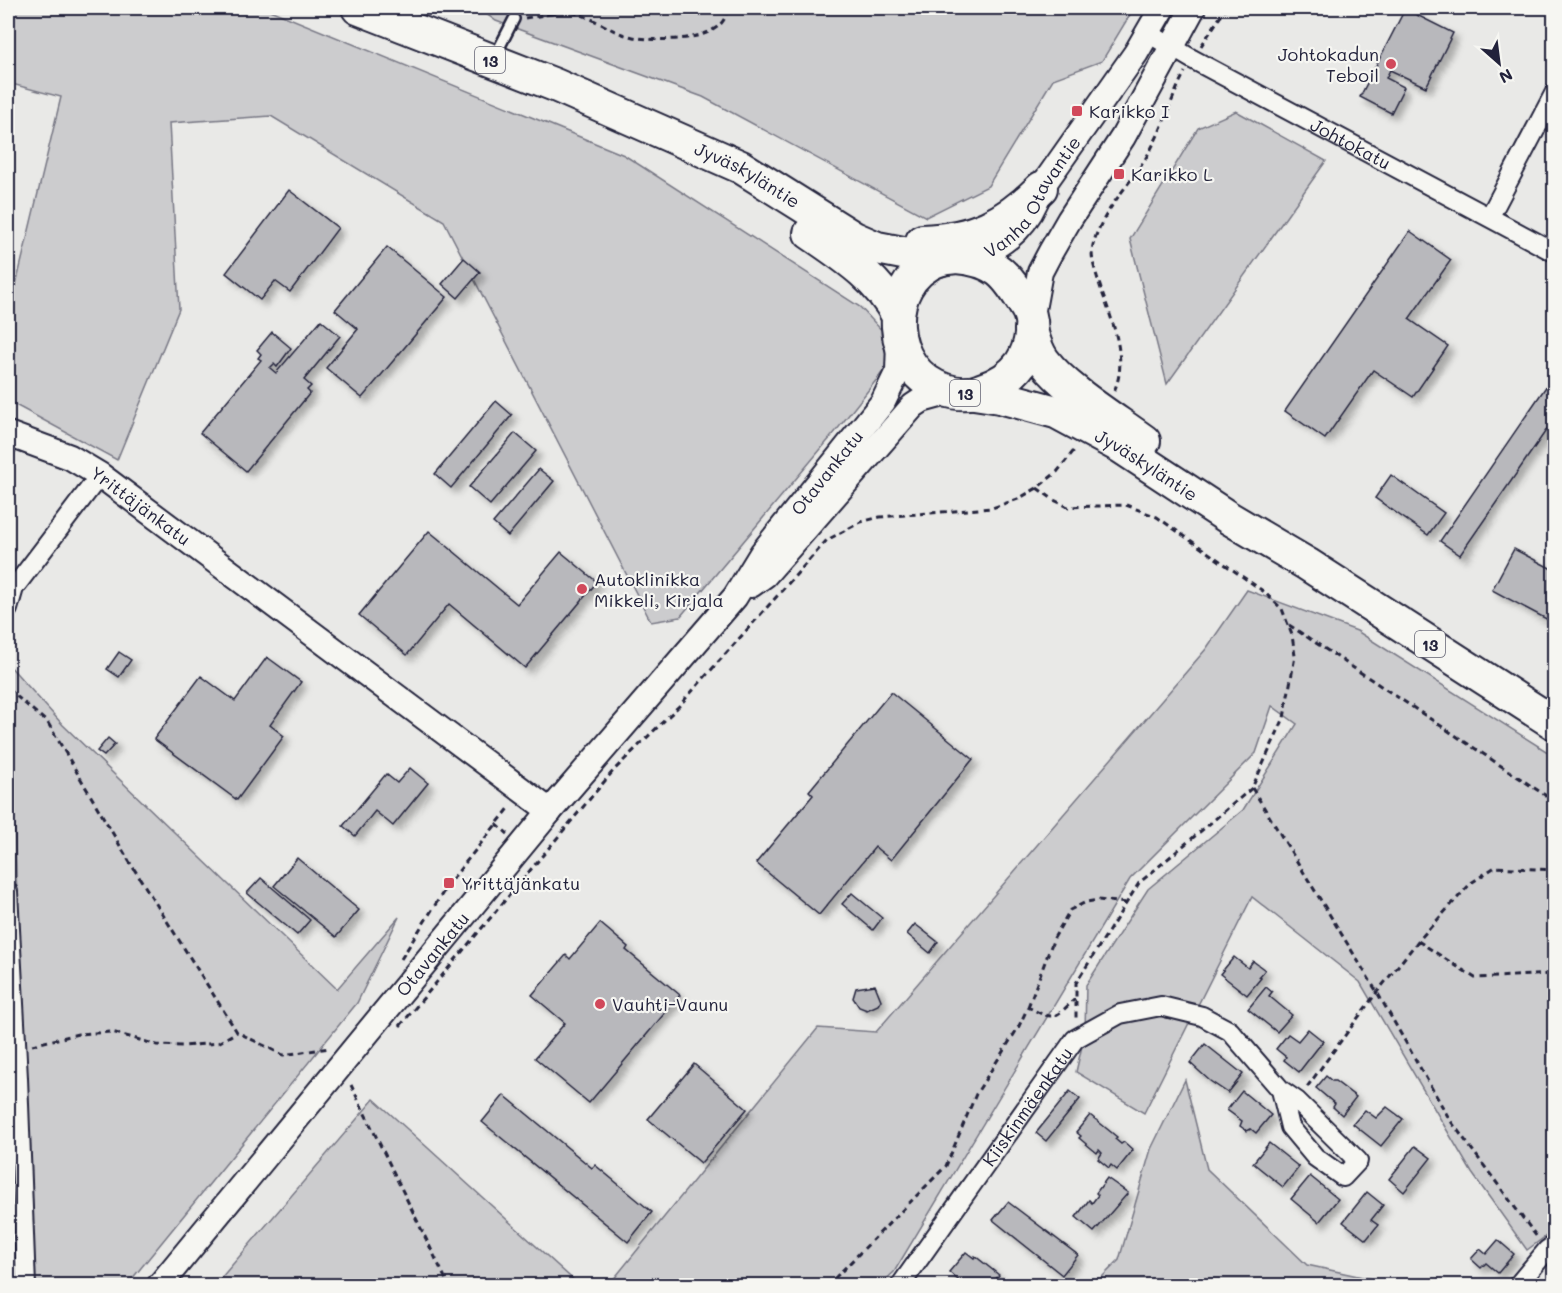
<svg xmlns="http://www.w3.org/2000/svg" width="1562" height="1293" font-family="Mali,sans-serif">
<defs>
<filter id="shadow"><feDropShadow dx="5.5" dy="5.5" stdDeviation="3" flood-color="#0004"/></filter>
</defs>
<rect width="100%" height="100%" fill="#e9e9e7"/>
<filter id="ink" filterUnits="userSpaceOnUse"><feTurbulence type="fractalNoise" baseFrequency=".0167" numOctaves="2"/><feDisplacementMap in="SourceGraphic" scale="12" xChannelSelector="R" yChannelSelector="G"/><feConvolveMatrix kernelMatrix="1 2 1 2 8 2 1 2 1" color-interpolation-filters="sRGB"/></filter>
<g filter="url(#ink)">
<g fill="#ccccce" stroke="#777784" stroke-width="1.5">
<polygon points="8,8 265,8 624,155 860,307 900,350 836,431 680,617 651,622 444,221 271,116 169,123 179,309 117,460 8,401 8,318 61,97 8,83"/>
<polygon points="478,8 1134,8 1102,61 1053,79 988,186 926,217 703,97 496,21"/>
<polygon points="1236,111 1326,161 1167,384 1130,239 1198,128"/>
<polygon points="1247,590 1357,631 1554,756 1554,1230 1527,1250 1472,1173 1360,982 1252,897 1144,1113 1076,1072 1085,1033 1086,985 1148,889 1243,810 1297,724 1272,706 1256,753 1130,879 894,1272 880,1285 608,1286 818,1028 876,1032 1206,649"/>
<polygon points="8,664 63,725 337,989 399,917 357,1003 127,1285 32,1285"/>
<polygon points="1185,1080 1207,1169 1307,1265 1381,1281 1377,1285 1094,1285 1119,1260 1151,1149"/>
<polygon points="374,1099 579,1285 215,1285"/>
</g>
<g fill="#b8b8bc" stroke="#22223b" stroke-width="1.5" filter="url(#shadow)">
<polygon points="1405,9 1453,33 1426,87 1390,70 1386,78 1404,87 1391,113 1360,97"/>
<polygon points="289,190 338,228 290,292 275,281 260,300 226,273"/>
<polygon points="1410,231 1451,260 1409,319 1448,346 1413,397 1373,370 1325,439 1285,411"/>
<polygon points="387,247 447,297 362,398 326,368 358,329 335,310"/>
<polygon points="464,258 480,272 458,298 442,284"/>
<polygon points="321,320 340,336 304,380 311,386 307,390 310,393 246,471 200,433 261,360 258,358 261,354 257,350 272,332 291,348 277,367 274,364 270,368 276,373"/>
<polygon points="1554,375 1554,419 1460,555 1440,541"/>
<polygon points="496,401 512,415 451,488 435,474"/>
<polygon points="515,433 536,451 490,505 469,487"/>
<polygon points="539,469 554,481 508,536 493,523"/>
<polygon points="1391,475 1444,513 1428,535 1375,498"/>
<polygon points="429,531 517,604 561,552 597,582 525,668 449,604 407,655 359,615"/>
<polygon points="1514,549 1554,570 1554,623 1492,590"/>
<polygon points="119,652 131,660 119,677 107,669"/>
<polygon points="267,657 301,682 270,725 284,736 237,800 154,739 201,676 235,701"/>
<polygon points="891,692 973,759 891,860 875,847 819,915 756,863 813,795 809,791"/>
<polygon points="108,738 115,744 104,756 97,751"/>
<polygon points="410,768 428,783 393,826 375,811 355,836 343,826 386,774 397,783"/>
<polygon points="297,858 359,910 336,937 274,886"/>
<polygon points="261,878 310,920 297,935 247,893"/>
<polygon points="852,893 882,918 873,930 842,904"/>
<polygon points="600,923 628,947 626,950 680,995 589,1103 535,1058 565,1023 532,995 566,955 570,959"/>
<polygon points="915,924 938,942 930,953 907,934"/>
<polygon points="1234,957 1248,968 1253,961 1265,970 1259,977 1261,978 1247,995 1220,974"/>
<polygon points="875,985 881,1000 878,1005 867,1010 859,1007 853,998 856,988"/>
<polygon points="1266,987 1272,992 1269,996 1292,1015 1277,1032 1248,1009"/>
<polygon points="1308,1029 1323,1041 1299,1072 1284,1060 1286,1057 1276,1049 1288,1034 1298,1041"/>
<polygon points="1205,1044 1243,1074 1228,1093 1210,1081 1190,1063"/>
<polygon points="694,1064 747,1109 701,1163 648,1119"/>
<polygon points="1326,1076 1332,1081 1335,1081 1356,1097 1342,1115 1333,1107 1335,1104 1316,1088"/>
<polygon points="1070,1091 1080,1099 1046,1141 1036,1133"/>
<polygon points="1242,1091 1271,1115 1256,1133 1251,1129 1247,1131 1240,1126 1242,1121 1227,1110"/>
<polygon points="504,1095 592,1168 595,1165 652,1212 628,1242 482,1122"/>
<polygon points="1387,1107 1403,1119 1381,1146 1353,1124 1365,1110 1376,1118"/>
<polygon points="1090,1115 1117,1137 1115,1139 1121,1144 1124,1142 1133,1150 1117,1170 1111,1165 1109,1168 1098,1159 1102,1153 1099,1150 1097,1153 1079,1138 1081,1136 1076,1132"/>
<polygon points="1269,1143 1299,1167 1283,1187 1253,1163"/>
<polygon points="1415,1146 1431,1158 1404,1192 1389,1179"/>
<polygon points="1310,1176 1338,1199 1319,1222 1291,1199"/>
<polygon points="1107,1178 1128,1193 1094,1232 1076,1217 1089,1200 1092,1203 1098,1195 1096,1193"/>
<polygon points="1367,1192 1383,1205 1371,1220 1378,1225 1366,1240 1343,1222"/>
<polygon points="1008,1202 1078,1255 1062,1275 993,1220"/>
<polygon points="1498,1240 1514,1254 1498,1273 1486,1263 1481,1268 1471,1259 1480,1249 1486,1254"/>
<polygon points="966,1252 974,1258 975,1256 999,1275 990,1286 965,1286 949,1272"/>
</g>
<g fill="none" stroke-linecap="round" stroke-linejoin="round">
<defs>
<polyline id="lane" points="495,56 514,19"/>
<g id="street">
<path id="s1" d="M1148 33 1192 59 1554 252"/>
<polyline points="1490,216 1554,94"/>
<polyline points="8,609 14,588 100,475"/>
<polyline points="8,892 18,1078 26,1286"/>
<path id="s2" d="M900 1286 1075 1039 1120 1014 1161 1006 1202 1016 1230 1031 1281 1090 1290 1127 1315 1157 1343 1177 1358 1161 1297 1101 1281 1090"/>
<polyline points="1517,1286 1547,1250 1554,1245"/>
</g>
<g id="secondary">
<path id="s3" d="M975 258C1009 241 1029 225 1041 188L1136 53 1162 8"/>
<polyline points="1032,315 1040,272 1050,253 1069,220 1123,137 1193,8"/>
<path id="s4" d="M8 434 70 457 100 475 550 811"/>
<polyline points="751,585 765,575 913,406 922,400 951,392"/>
<path id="s5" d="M159 1286 550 811 735 597 762 553 883 402 898 371 899 342"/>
</g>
<g id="highway">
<path id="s6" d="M358 8 555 85 741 167 854 238 877 248 939 260"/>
<path d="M810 233C845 257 878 278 898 316"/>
<path d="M922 241C974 239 1005 224 1041 188"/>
<path d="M956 257C996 260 1007 275 1026 307 1036 322 1031 348 1021 363 1011 377 997 385 981 390 969 395 957 394 945 390 887 372 880 283 938 260 944 258 951 258 956 257Z"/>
<path d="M1031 330C1034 341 1037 352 1044 361 1065 389 1114 419 1144 441"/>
<path id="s7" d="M974 393 1000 397 1056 412 1121 447 1229 518 1307 564 1554 723"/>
</g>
</defs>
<use href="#lane" stroke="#22223b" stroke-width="14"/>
<use href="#street" stroke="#22223b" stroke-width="22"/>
<use href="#secondary" stroke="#22223b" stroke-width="28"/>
<use href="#highway" stroke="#22223b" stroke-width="36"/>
<g stroke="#22223b" stroke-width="3" stroke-dasharray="6 4.5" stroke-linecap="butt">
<path d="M551 14C556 13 563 11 569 12 592 15 611 33 633 37 658 42 727 43 727 8"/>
<polyline points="525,18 551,14 549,8"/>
<polyline points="1201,46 1226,8"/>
<path d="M1114 391C1130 357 1109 314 1098 280 1095 269 1090 257 1093 245 1103 207 1135 181 1152 147 1165 123 1172 96 1185 72"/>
<polyline points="1037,488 1054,500 1068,507 1126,505 1157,517 1263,591 1282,609 1292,635 1295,656 1284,718 1252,788 1139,883 1076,983 1076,1020"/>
<polyline points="1289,625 1554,801"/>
<polyline points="8,689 48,723 129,861 237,1032 283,1055 329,1048"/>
<polyline points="1252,788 1377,992 1450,1120 1537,1237"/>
<polyline points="496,824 508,834"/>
<polyline points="1418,941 1475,978 1554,974"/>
<polyline points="401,959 449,883 511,806"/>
<polyline points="1028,1007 1054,938 1070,910 1086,902 1098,900 1127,903"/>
<polyline points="400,1026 614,770 679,706 827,540 861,522 880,517 992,508 1018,499 1037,488 1057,472 1076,448"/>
<polyline points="32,1045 78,1034 112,1032 157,1045 182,1046 218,1043 237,1032"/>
<polyline points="351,1085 449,1286"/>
<polyline points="1307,1087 1377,992 1418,941 1471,883 1495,867 1554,870"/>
<path d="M827 1286 946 1166 976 1094 1018 1028 1028 1007C1054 1021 1054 1019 1075 999"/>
</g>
<use href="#lane" stroke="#f6f6f2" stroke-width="9"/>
<use href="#street" stroke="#f6f6f2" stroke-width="18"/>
<use href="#secondary" stroke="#f6f6f2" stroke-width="24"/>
<use href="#highway" stroke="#f6f6f2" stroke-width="32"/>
</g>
</g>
<g fill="#d1495b" stroke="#f6f6f2" stroke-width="2">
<circle cx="1391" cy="64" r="6"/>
<rect x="1071" y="105" width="12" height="12" rx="3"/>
<rect x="1113" y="168" width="12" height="12" rx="3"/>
<circle cx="582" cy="589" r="6"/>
<rect x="443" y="877" width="12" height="12" rx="3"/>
<circle cx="600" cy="1004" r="6"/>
</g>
<g text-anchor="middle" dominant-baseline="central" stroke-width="4.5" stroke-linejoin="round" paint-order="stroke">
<g fill="#f6f6f2" stroke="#626272" stroke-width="1.5">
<rect x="475" y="47" width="30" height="26" rx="4.5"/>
<rect x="950" y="380" width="30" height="26" rx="4.5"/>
<rect x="1415" y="631" width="30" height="26" rx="4.5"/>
</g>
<g font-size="16" font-weight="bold" fill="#22223b">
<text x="490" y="60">13</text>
<text x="965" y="393">13</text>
<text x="1430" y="644">13</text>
</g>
<g font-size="18" fill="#22223b" stroke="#f6f6f2" text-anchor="start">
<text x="1379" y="54" text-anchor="end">Johtokadun<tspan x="1379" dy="21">Teboil</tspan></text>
<text x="1089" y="111">Karikko I</text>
<text x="1131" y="174">Karikko L</text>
<text x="594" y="579">Autoklinikka<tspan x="594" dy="21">Mikkeli, Kirjala</tspan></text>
<text x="461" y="883">Yrittäjänkatu</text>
<text x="612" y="1004">Vauhti-Vaunu</text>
</g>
<g font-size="18" fill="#22223b" stroke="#f6f6f2">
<text stroke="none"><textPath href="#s1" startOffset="231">Johtokatu</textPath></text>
<text stroke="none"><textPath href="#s6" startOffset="424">Jyväskyläntie</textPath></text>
<text stroke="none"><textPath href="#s3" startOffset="86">Vanha Otavantie</textPath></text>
<text stroke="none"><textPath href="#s7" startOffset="189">Jyväskyläntie</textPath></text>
<text stroke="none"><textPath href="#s5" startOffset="1053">Otavankatu</textPath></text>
<text stroke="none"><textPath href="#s4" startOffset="152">Yrittäjänkatu</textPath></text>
<text stroke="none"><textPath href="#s5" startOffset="430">Otavankatu</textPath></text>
<text stroke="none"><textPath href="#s2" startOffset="220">Kiiskinmäenkatu</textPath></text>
</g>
</g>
<rect width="1562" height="1293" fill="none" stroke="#f6f6f2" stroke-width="30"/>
<rect x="15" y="15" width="1532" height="1263" fill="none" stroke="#22223b" stroke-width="2" filter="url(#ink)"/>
<g transform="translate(1499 63) rotate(152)" stroke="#f6f6f2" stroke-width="4.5" paint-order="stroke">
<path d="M0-4.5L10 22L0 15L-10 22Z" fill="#22223b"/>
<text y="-9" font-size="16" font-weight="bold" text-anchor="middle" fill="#22223b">N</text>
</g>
</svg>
